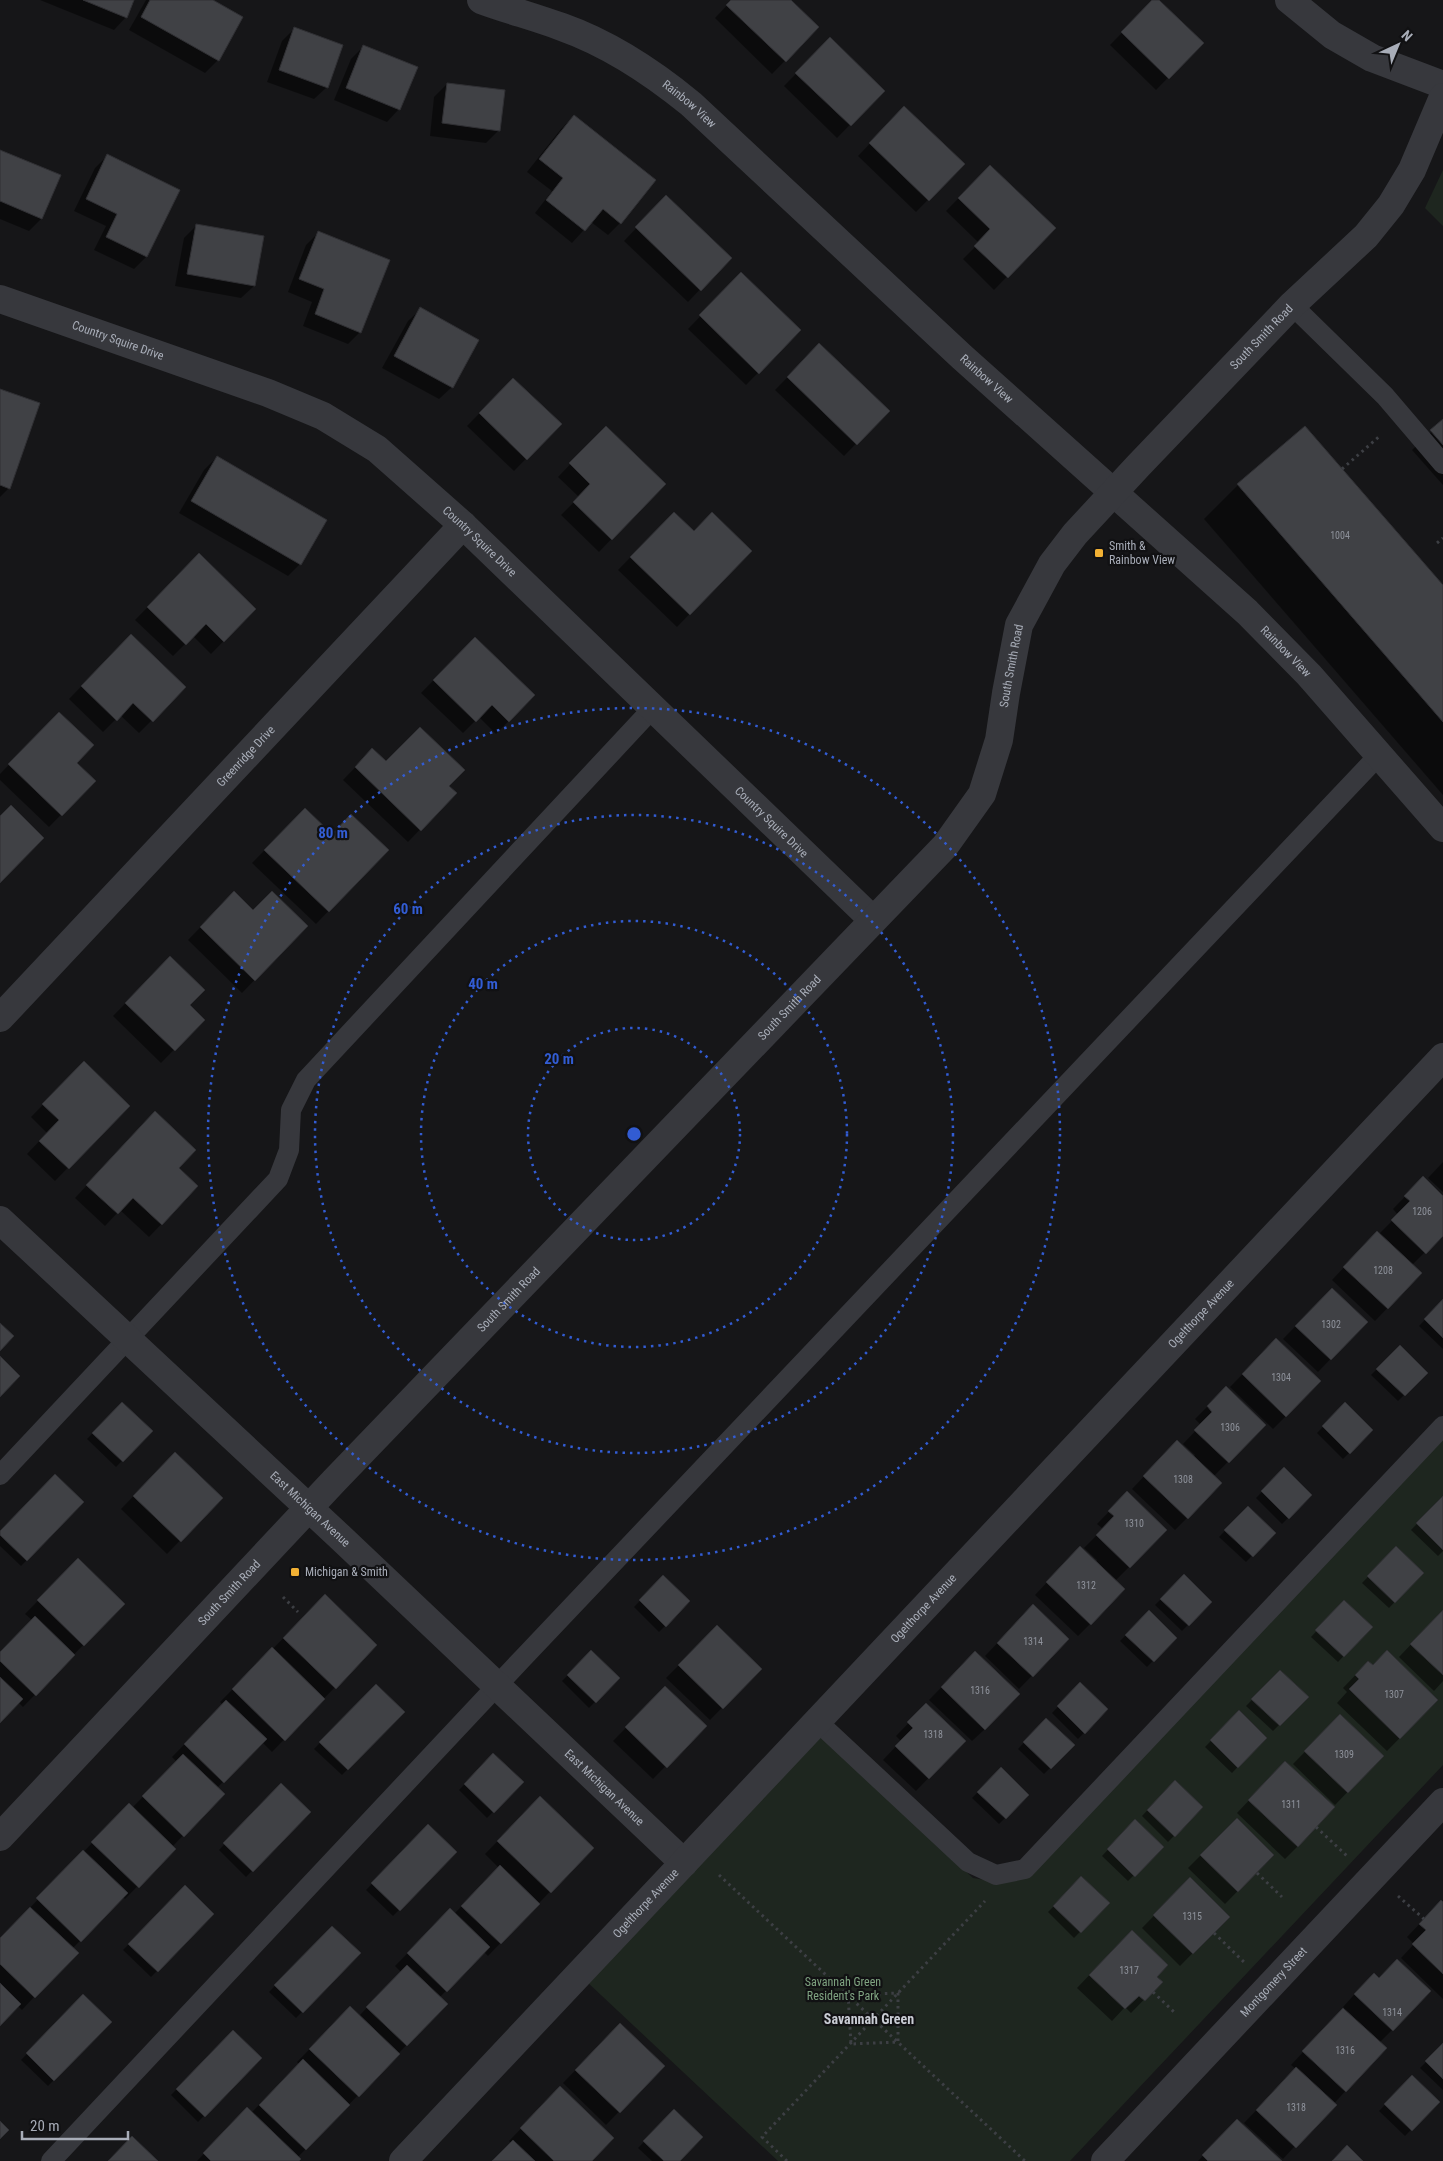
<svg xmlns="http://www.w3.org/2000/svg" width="1443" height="2161" font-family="'Roboto Condensed',sans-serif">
<rect width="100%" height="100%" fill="#161618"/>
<g fill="#1e261f">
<polygon points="1443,170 1443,226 1425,208"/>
<polygon points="1443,1437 1443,1765 1070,2161 778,2161 586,1981 819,1734 973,1878 1005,1883"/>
</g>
<g fill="#0007">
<polygon points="40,0 133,0 126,17 114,30"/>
<polygon points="146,0 211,0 218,60 205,73 129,30"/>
<polygon points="732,0 789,0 818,27 772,74 715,18"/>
<polygon points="1154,0 1158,0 1202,43 1156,90 1110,45"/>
<polygon points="295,28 327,87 314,99 267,82 282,41"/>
<polygon points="830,39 883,91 837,138 784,86"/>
<polygon points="363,47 399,109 387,122 334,100 351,59"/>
<polygon points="447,84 499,130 486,143 430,136 434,97"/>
<polygon points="904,108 963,164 916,212 858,156"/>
<polygon points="574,116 620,223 608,235 591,222 572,243 535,213 552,191 527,172 561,129"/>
<polygon points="0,151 41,219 29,231 0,219"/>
<polygon points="108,155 146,257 134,269 94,250 106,226 74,211 95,168"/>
<polygon points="990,166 1054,228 994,290 963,259 979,243 946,211"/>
<polygon points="666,197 730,258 688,302 624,241"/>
<polygon points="197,225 254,286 241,298 175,286 184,238"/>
<polygon points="318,233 360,332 348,344 303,326 312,302 288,292 306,245"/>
<polygon points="741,274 800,330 746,385 688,329"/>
<polygon points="421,309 452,387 439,399 382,368 408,321"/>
<polygon points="819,345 888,411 844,456 775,390"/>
<polygon points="513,379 560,424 514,471 467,426"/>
<polygon points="0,390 9,488 0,497"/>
<polygon points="1443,421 1443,485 1412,450"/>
<polygon points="606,427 664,484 599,552 561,515 579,497 558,477"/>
<polygon points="217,457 300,564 288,576 179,513 204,470"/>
<polygon points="1238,485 1443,588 1443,795 1204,519"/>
<polygon points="674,513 694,533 751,551 677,627 618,570"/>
<polygon points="199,555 255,609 211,654 193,636 173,656 135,620"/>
<polygon points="131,635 185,687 139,733 120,715 103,732 69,699"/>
<polygon points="475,638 534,695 496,734 479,717 463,733 421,693"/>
<polygon points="59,713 75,763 94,781 49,827 0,780 0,774"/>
<polygon points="372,750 386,763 448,786 455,793 408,842 343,780"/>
<polygon points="305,809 332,836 387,850 316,924 252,863"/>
<polygon points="234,893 253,912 307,926 242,993 188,940"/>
<polygon points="170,958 188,1005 203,1020 161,1063 113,1016"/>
<polygon points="84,1063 128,1106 55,1181 27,1154 47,1133 31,1117"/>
<polygon points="143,1125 177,1168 197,1187 149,1237 120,1210 105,1226 75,1198"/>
<polygon points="1443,1162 1443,1192 1428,1178"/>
<polygon points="1423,1178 1443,1197 1443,1234 1412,1265 1421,1273 1375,1321 1332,1280 1365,1245 1379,1234 1398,1215 1393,1209"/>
<polygon points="1443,1301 1443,1349 1419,1326"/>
<polygon points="1319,1302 1366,1322 1318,1372 1283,1339"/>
<polygon points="1276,1340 1286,1416 1273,1429 1230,1387"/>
<polygon points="1400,1346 1426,1373 1398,1401 1371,1375"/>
<polygon points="1226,1388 1264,1425 1214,1476 1187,1518 1175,1530 1132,1489 1165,1454 1193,1457 1195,1455 1183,1444 1201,1425 1195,1419"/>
<polygon points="122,1403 151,1431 116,1467 87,1439"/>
<polygon points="1345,1404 1372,1430 1343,1459 1317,1433"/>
<polygon points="175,1453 221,1498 167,1554 121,1509"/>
<polygon points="1284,1469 1311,1495 1282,1524 1256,1498"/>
<polygon points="1127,1493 1129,1567 1115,1581 1090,1624 1078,1636 1035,1595 1068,1560 1096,1562 1097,1560 1084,1548 1103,1529 1097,1524"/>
<polygon points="1443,1497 1443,1551 1438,1556 1411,1530"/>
<polygon points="83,1502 21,1566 0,1546 0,1533"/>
<polygon points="1248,1507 1274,1533 1246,1562 1219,1537"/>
<polygon points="1396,1548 1422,1573 1389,1608 1362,1583"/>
<polygon points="78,1560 123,1604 23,1707 18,1702 0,1721 0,1653 32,1620 25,1614"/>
<polygon points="1184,1576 1210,1602 1182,1631 1155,1605"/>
<polygon points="663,1577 689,1602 659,1632 634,1607"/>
<polygon points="325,1596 376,1645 272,1752 262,1742 217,1788 223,1794 172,1847 174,1849 125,1899 123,1897 72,1949 34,1997 22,2010 18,2006 0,2024 0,1939 116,1818 132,1808 177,1762 172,1757 223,1705 220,1702"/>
<polygon points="1344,1602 1371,1627 1338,1662 1311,1637"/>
<polygon points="1443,1611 1443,1681 1434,1691 1399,1657"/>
<polygon points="1149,1612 1175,1638 1147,1667 1120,1641"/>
<polygon points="1021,1618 1068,1639 1019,1689 985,1656"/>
<polygon points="717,1627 760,1669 710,1720 666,1678"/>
<polygon points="591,1652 618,1678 589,1708 562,1681"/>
<polygon points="1368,1662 1373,1666 1437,1700 1387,1751 1337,1703 1347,1692 1343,1688"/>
<polygon points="963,1665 985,1729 972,1741 929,1700"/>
<polygon points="1280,1671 1307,1697 1273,1731 1246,1706"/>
<polygon points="1080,1684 1107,1709 1078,1739 1052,1713"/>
<polygon points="376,1685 403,1712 342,1775 314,1749"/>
<polygon points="665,1688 705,1726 653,1779 613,1741"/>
<polygon points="926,1705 964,1741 916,1791 883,1760 901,1741 896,1736"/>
<polygon points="1239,1712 1265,1738 1232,1773 1205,1747"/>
<polygon points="1340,1716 1382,1756 1335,1805 1293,1764"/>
<polygon points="1046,1719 1073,1745 1044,1774 1018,1749"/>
<polygon points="493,1755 522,1782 487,1818 459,1790"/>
<polygon points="1001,1769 1028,1795 999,1824 972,1798"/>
<polygon points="1273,1775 1298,1846 1285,1859 1237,1813"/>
<polygon points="1175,1781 1202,1807 1168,1842 1142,1816"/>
<polygon points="281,1785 309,1812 246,1877 219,1850"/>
<polygon points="540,1798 592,1848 488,1956 484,1952 439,1998 446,2004 398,2054 297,2158 297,2161 197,2161 247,2109 251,2113 299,2064 297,2062 350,2008 359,2016 401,1972 395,1966 450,1910 454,1914 499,1868 485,1854"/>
<polygon points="1237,1819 1273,1855 1225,1904 1188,1868"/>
<polygon points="1135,1821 1162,1847 1128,1881 1102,1856"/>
<polygon points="428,1826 455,1852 393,1916 366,1890"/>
<polygon points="1082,1878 1108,1903 1074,1938 1048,1912"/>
<polygon points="1190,1879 1228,1917 1180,1966 1142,1928"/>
<polygon points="185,1887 213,1914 151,1977 123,1950"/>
<polygon points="1443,1904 1443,1999 1401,1958 1414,1944 1407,1937 1429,1914"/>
<polygon points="332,1927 359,1953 296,2018 269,1992"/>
<polygon points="1119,1944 1161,1982 1131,2013 1125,2007 1112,2021 1077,1988"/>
<polygon points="1361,1987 1392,2030 1379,2043 1385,2048 1283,2159 1244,2123 1296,2069 1291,2065 1344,2008 1343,2007"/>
<polygon points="83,1996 110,2022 48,2086 21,2060"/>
<polygon points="620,2024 663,2066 606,2125 563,2083"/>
<polygon points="233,2031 260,2058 198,2122 171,2095"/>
<polygon points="1443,2045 1443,2090 1420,2068"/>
<polygon points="1412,2077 1438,2102 1405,2136 1379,2111"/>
<polygon points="560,2088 590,2161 493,2161 511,2143 509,2141"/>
<polygon points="674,2111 678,2161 652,2161 638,2148"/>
<polygon points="1237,2121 1280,2161 1198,2161"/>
</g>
<g fill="#404145" stroke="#303034">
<polygon points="83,0 134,0 127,18"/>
<polygon points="150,0 213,0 243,17 219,61 141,17"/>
<polygon points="731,0 791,0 819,27 786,62 726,5"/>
<polygon points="1152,0 1159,0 1204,43 1169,79 1121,32"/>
<polygon points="294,27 343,45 328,88 279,70"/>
<polygon points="830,37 885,91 851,126 795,73"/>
<polygon points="363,45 418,67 400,110 346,88"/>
<polygon points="447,83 505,90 500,131 442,123"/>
<polygon points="904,106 965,164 929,201 869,143"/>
<polygon points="574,115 656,180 621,224 603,209 585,231 546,200 563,178 539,159"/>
<polygon points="0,150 61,175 42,219 0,201"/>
<polygon points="107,154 180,190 147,257 106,237 117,214 86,199"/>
<polygon points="990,165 1056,228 1008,278 974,246 990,229 958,198"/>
<polygon points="666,195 732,258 701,291 635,227"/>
<polygon points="196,224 264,236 255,286 187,274"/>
<polygon points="318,231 390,260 361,333 315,314 324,289 299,279"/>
<polygon points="741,272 801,330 759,374 699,315"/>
<polygon points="420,307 479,340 453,388 394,356"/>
<polygon points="819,343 890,411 857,445 787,377"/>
<polygon points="513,378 562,424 527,460 479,413"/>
<polygon points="0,389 40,403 10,489 0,485"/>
<polygon points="1443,419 1443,445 1430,430"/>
<polygon points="606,426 666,484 612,540 573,502 590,484 569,463"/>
<polygon points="1305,426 1443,585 1443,722 1237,484"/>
<polygon points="217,456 327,520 301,565 191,501"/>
<polygon points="674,512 694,531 712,512 752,551 690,615 630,557"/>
<polygon points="199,553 256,609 224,642 206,624 186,645 147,607"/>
<polygon points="131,634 186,687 153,722 133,703 117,721 81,686"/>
<polygon points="475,637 535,695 509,722 492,705 476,722 433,680"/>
<polygon points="59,712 94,745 77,763 96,781 62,816 8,764"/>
<polygon points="420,727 465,770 449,786 457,793 421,831 355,767 372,748 386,761"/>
<polygon points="11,805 44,838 0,883 0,816"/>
<polygon points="305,808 332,834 351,814 389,850 329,912 264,850"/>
<polygon points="234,891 253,910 272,891 308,926 255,981 200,927"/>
<polygon points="170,956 205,990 190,1005 205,1020 175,1051 125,1003"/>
<polygon points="84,1061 130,1106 69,1169 39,1141 59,1120 42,1104"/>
<polygon points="155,1111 196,1150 179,1168 198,1186 162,1225 133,1198 118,1214 86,1185"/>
<polygon points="1423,1176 1443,1196 1443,1236 1426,1254 1391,1220 1410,1201 1404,1196"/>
<polygon points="1377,1231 1422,1273 1388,1309 1343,1267"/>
<polygon points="1332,1288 1368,1322 1331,1360 1295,1326"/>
<polygon points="1443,1299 1443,1338 1424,1319"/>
<polygon points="0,1323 14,1336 0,1351"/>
<polygon points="1276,1338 1321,1381 1286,1417 1242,1374"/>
<polygon points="1400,1345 1428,1373 1405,1396 1376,1369"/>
<polygon points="0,1356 20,1376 0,1397"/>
<polygon points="1226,1386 1266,1425 1229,1463 1194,1430 1212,1412 1207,1406"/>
<polygon points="122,1402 153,1431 123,1462 92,1433"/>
<polygon points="1345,1402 1373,1430 1350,1454 1322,1426"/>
<polygon points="1177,1440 1222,1483 1188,1519 1143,1476"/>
<polygon points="175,1452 223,1498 181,1542 133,1496"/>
<polygon points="1284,1467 1312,1495 1289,1519 1261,1491"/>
<polygon points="55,1474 84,1502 27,1561 0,1535 0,1531"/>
<polygon points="1127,1491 1167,1530 1130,1568 1096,1535 1114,1516 1108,1511"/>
<polygon points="1443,1496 1443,1550 1416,1523"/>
<polygon points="1248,1506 1276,1533 1253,1557 1224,1530"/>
<polygon points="1080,1546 1125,1589 1091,1625 1046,1582"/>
<polygon points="1396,1546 1424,1573 1395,1603 1367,1576"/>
<polygon points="78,1558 125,1604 84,1646 37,1600"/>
<polygon points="1184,1574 1212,1602 1189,1626 1160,1599"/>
<polygon points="663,1575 690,1601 666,1627 639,1600"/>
<polygon points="325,1594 377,1645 336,1689 283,1638"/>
<polygon points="1344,1600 1373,1627 1344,1657 1315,1630"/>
<polygon points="1033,1604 1069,1639 1033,1677 997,1643"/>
<polygon points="1149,1610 1177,1638 1154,1662 1125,1635"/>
<polygon points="1443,1610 1443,1675 1410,1644"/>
<polygon points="35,1616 75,1655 36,1696 0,1661 0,1652"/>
<polygon points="717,1625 762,1669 723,1709 678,1665"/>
<polygon points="272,1647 325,1699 285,1741 232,1689"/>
<polygon points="591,1650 620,1678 596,1703 567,1675"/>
<polygon points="1387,1650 1438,1700 1400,1739 1349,1689 1359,1679 1355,1675 1368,1661 1373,1665"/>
<polygon points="975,1651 1020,1694 985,1730 941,1687"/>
<polygon points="1280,1670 1309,1697 1280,1726 1251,1699"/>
<polygon points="0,1677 23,1699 0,1723"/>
<polygon points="1080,1682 1108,1709 1085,1734 1057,1706"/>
<polygon points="376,1684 405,1712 348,1770 319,1742"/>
<polygon points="665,1686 707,1726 667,1768 625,1727"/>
<polygon points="226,1700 267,1739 224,1783 184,1744"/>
<polygon points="926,1703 966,1741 929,1779 895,1746 913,1728 907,1722"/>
<polygon points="1239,1710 1267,1738 1238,1768 1210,1740"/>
<polygon points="1340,1714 1384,1756 1348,1793 1304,1751"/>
<polygon points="1046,1718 1075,1745 1051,1769 1023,1742"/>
<polygon points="493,1753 524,1782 494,1813 464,1784"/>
<polygon points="183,1754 225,1794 184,1837 142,1796"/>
<polygon points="1285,1761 1335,1807 1298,1847 1248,1800"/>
<polygon points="1001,1767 1029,1795 1006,1819 977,1792"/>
<polygon points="1175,1780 1203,1807 1175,1837 1147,1810"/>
<polygon points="281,1783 311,1812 253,1872 223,1843"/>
<polygon points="540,1796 594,1848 551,1893 497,1841"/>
<polygon points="129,1803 176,1849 139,1888 91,1842"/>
<polygon points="1237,1818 1274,1855 1238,1892 1200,1855"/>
<polygon points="1135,1819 1164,1847 1135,1877 1107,1849"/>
<polygon points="428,1824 457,1852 400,1911 371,1883"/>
<polygon points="83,1850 128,1893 81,1942 36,1898"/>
<polygon points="500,1865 540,1904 501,1944 461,1906"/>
<polygon points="1081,1876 1110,1903 1081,1933 1053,1906"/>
<polygon points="1190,1877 1230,1917 1193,1954 1153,1915"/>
<polygon points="185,1885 214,1914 158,1972 128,1944"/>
<polygon points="1441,1900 1443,1902 1443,1974 1412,1944 1426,1930 1419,1924"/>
<polygon points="30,1907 79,1953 35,1998 0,1964 0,1938"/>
<polygon points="450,1908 490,1947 447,1992 407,1953"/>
<polygon points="332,1926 361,1953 303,2013 274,1985"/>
<polygon points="1132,1930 1168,1965 1157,1977 1163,1982 1145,2001 1139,1996 1125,2009 1089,1975"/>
<polygon points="1397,1959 1431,1991 1393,2031 1354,1994 1374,1973 1379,1978"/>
<polygon points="407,1965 448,2004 407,2046 366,2007"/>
<polygon points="0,1983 21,2004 0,2026"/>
<polygon points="83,1994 112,2022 54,2081 26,2053"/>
<polygon points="350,2006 400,2054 359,2097 309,2049"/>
<polygon points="1343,2008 1387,2048 1346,2092 1302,2051"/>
<polygon points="620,2023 665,2066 620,2113 575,2070"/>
<polygon points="233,2030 262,2058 205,2117 176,2089"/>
<polygon points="1443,2043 1443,2079 1425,2061"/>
<polygon points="303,2059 350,2105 306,2150 259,2105"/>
<polygon points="1296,2067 1337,2105 1296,2148 1256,2110"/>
<polygon points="1412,2075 1440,2102 1412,2131 1384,2104"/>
<polygon points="560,2086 614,2138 592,2161 554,2161 520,2128"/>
<polygon points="247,2107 301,2159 299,2161 211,2161 203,2153"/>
<polygon points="674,2109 703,2137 680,2161 664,2161 643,2141"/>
<polygon points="1237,2119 1282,2161 1208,2161 1202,2155"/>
<polygon points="0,2121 9,2130 0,2139"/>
<polygon points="132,2136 158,2161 108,2161"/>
<polygon points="513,2140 535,2161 492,2161"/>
<polygon points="1347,2145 1363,2161 1332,2161"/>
</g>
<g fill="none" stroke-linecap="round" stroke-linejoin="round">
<g stroke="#3d3f44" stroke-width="3" stroke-dasharray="2.5 4" stroke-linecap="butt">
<polyline points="1342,469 1381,435"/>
<polyline points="1437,543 1443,538"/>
<polyline points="283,1597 298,1612"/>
<polyline points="1316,1827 1347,1856"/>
<polyline points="1257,1873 1282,1897"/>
<polyline points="719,1875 1025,2161"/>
<polyline points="1398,1896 1424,1919"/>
<polyline points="1214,1933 1246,1964"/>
<polyline points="1153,1992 1174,2012"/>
<polygon points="898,1993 898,2042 851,2044 848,1995"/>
<polyline points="787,2161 762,2137 985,1901"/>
</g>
<g stroke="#37383d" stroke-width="20">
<polyline points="1292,305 1385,396 1443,464"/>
<polyline points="0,1475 278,1179 289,1150 291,1110 306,1080 653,708"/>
<polyline points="818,1722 968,1862 996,1875 1025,1869 1443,1426"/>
<polyline points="51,2161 523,1658 1380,754"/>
</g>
<g stroke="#37383d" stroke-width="28">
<path id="s1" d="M481 0C508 10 535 17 562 27 610 44 652 72 691 104L962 357 1247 612 1309 675 1443 828"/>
<polyline points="1289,0 1332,35 1372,58 1443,85"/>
<path id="s2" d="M0 299 268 393 323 416 377 449 463 525 873 920"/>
<path id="s3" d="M0 1018 463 525"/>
<path id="s4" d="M0 1220 340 1537 684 1863"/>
<path id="s5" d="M0 1837 334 1481 945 846 982 794 999 740 1006 693 1019 625 1052 564 1075 534 1138 466 1292 305 1366 236 1391 205 1412 170 1443 97"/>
<path id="s6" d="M403 2161 1443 1057"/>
<path id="s7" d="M1105 2161 1443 1802"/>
</g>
</g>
<g fill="none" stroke="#325cd3" stroke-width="2.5" stroke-dasharray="2.5 5">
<circle cx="634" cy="1134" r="106"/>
<circle cx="634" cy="1134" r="213"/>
<circle cx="634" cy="1134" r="319"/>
<circle cx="634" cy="1134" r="426"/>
</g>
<g fill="#f2b134" stroke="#111113" stroke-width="2">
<rect x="1094" y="548" width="10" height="10" rx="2.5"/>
<rect x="290" y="1567" width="10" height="10" rx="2.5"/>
</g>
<g text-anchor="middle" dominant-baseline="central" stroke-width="4.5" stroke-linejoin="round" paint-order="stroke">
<g font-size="10" fill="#8e929b">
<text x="1340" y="535">1004</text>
<text x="1422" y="1211">1206</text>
<text x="1383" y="1270">1208</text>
<text x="1331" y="1324">1302</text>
<text x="1281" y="1377">1304</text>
<text x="1230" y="1427">1306</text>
<text x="1183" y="1479">1308</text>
<text x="1134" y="1523">1310</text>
<text x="1086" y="1585">1312</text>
<text x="1033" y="1641">1314</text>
<text x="980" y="1690">1316</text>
<text x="1394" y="1694">1307</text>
<text x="933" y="1734">1318</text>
<text x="1344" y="1754">1309</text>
<text x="1291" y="1804">1311</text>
<text x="1192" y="1916">1315</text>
<text x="1129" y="1970">1317</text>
<text x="1392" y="2012">1314</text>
<text x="1345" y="2050">1316</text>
<text x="1296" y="2107">1318</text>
</g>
<g font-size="12" fill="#a8adb8" stroke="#111113">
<text stroke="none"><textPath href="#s1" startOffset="235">Rainbow View</textPath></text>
<text stroke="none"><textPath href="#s5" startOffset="1985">South Smith Road</textPath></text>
<text stroke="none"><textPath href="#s2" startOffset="125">Country Squire Drive</textPath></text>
<text stroke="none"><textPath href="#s1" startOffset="640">Rainbow View</textPath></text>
<text stroke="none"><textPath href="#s2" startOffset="545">Country Squire Drive</textPath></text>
<text stroke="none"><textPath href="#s1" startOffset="1045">Rainbow View</textPath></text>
<text stroke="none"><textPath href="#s5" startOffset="1565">South Smith Road</textPath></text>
<text stroke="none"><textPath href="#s3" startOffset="359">Greenridge Drive</textPath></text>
<text stroke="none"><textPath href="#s2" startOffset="950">Country Squire Drive</textPath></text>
<text stroke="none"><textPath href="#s5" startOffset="1145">South Smith Road</textPath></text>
<text stroke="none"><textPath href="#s5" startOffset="740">South Smith Road</textPath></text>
<text stroke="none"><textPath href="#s6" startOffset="1164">Ogelthorpe Avenue</textPath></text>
<text stroke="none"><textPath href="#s4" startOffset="424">East Michigan Avenue</textPath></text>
<text stroke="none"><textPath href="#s5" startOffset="335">South Smith Road</textPath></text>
<text stroke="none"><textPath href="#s6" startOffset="759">Ogelthorpe Avenue</textPath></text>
<text stroke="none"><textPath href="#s4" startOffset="829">East Michigan Avenue</textPath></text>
<text stroke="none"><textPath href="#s6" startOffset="354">Ogelthorpe Avenue</textPath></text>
<text stroke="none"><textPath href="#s7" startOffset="246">Montgomery Street</textPath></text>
</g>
<g font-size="12" fill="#a8adb8" stroke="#111113" text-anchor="start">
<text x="1109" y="546">Smith &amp;<tspan x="1109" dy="14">Rainbow View</tspan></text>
<text x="305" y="1572">Michigan &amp; Smith</text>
</g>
<g font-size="12" fill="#7fa381" stroke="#111113">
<text x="843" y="1982">Savannah Green<tspan x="843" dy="14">Resident's Park</tspan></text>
</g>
<g font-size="14" font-weight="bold" fill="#c9ccd4" stroke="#111113">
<text x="869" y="2019">Savannah Green</text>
</g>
</g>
<circle cx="634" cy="1134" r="8" fill="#325cd3" stroke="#111113" stroke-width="2.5"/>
<g font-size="15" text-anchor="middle" font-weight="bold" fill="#325cd3" stroke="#111113" stroke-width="4.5" stroke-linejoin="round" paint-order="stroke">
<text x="333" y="838">80 m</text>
<text x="408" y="914">60 m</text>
<text x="483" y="989">40 m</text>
<text x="559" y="1064">20 m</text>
</g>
<g transform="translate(1398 45) rotate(44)" stroke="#111113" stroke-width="4" paint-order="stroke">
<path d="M0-4L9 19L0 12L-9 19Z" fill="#a8adb8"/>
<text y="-8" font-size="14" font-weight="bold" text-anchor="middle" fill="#a8adb8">N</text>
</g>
<path d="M22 2131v8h106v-8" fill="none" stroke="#a8adb8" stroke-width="2.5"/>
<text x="30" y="2131" font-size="15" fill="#a8adb8" stroke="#111113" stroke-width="4" paint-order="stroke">20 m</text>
</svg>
